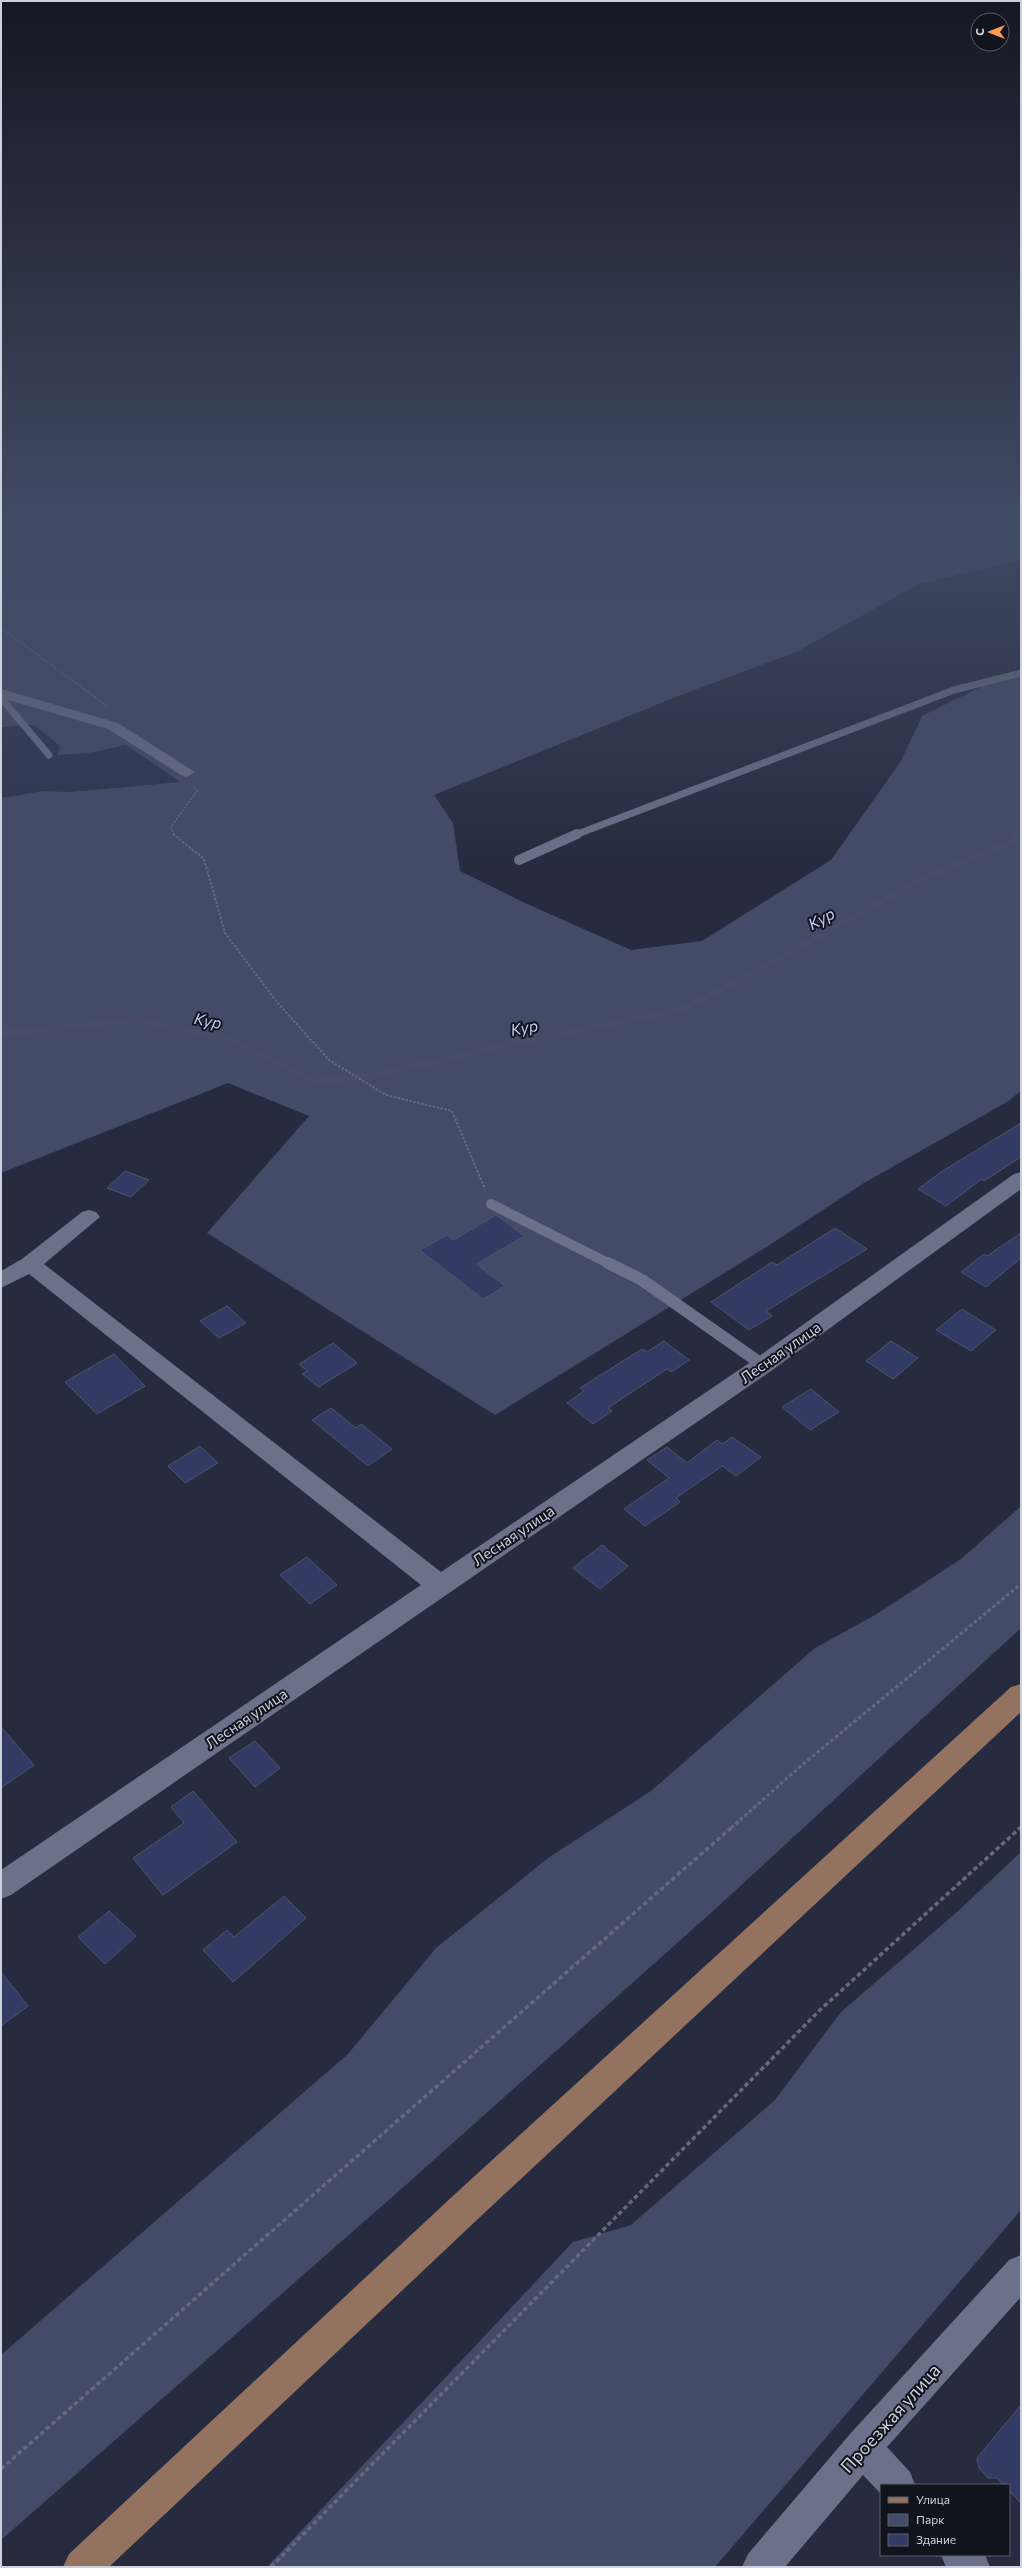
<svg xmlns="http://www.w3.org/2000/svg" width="1022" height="2568" font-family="Commissioner,sans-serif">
<rect width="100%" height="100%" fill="#262b3f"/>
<polygon fill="#2e344f" points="34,725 60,746 57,755 89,753 126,745 181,782 70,792 43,791 1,798 1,727"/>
<g fill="#444b69">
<polygon points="1,508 1021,508 1021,560 919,584 796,652 678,696 434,795 453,823 460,871 525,903 631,950 702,941 831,860 901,761 922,716 1011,672 1021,671 1021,1091 1007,1102 864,1183 768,1246 495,1415 207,1233 309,1116 228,1083 1,1173 1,798 43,791 70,792 180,782 126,745 89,753 57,755 60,746 34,725 1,727"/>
<polygon points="1021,1506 1021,1628 712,1912 399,2191 1,2540 1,2355 348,2054 436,1948 548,1858 651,1791 815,1648 875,1615 961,1559"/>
<polygon points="1021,1852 1021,2210 715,2567 267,2567 573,2242 631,2225 775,2100 841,2012 957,1912"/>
</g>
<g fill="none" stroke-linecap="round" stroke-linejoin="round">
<polyline stroke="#484c6a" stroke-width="4.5" points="1018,835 1021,831"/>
<polyline stroke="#484c6a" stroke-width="6" points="1,1034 135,1020 227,1038 315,1082 377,1075 506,1045 681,1010 784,956 923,878 1012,842 1018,834"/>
</g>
<g fill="#333b64" stroke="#4e536a">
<polygon points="1021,1123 1021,1157 984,1181 982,1179 946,1206 918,1189 941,1172"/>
<polygon points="125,1171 149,1180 131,1197 107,1188"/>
<polygon points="496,1215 524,1236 476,1264 505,1286 483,1299 420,1250 447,1235 454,1240"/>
<polygon points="835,1228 867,1249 766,1311 772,1316 749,1330 711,1302 772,1262 777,1265"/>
<polygon points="1021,1233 1021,1258 986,1287 961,1272 984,1254 987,1256"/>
<polygon points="227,1306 246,1323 219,1338 200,1321"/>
<polygon points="962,1309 996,1330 971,1351 936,1330"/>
<polygon points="664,1341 689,1360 671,1372 667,1369 608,1408 612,1411 593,1424 567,1403 584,1391 580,1388 642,1349 647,1352"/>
<polygon points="891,1341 918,1358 893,1379 866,1361"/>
<polygon points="333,1343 357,1363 319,1387 302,1374 307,1371 299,1364"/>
<polygon points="114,1354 145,1386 97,1414 65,1382"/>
<polygon points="811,1389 839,1412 810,1430 782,1407"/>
<polygon points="331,1408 356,1428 361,1424 392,1449 368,1466 312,1420"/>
<polygon points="732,1437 761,1457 736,1476 722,1466 676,1498 680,1502 645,1526 624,1509 669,1478 647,1460 667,1447 687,1463 717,1440 722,1444"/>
<polygon points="200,1446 218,1463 185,1483 168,1466"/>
<polygon points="602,1545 628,1566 600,1589 573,1568"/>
<polygon points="307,1557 337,1585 310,1604 280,1575"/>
<polygon points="1,1727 34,1765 1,1788"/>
<polygon points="255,1741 280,1768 255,1787 229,1758"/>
<polygon points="193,1791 237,1842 163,1895 133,1858 184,1823 171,1807"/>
<polygon points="284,1896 306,1918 233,1982 203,1950 227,1930 234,1937"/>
<polygon points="109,1911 136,1936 105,1964 78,1937"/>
<polygon points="1,1972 28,2006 1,2026"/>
<polygon points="1021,2405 1021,2503 1009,2491 1009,2485 1004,2485 997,2478 988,2478 979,2468 977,2458"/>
</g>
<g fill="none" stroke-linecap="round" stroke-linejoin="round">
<g stroke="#656a7b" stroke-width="1.5" stroke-dasharray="2 1.5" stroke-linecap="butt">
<polyline points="1,628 107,706"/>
<polyline points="174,835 171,827 197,791 194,786"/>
</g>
<polyline stroke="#656a7b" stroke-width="2" stroke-dasharray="2.5 1.5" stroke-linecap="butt" points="173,834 204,859 225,933 277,1002 329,1060 386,1095 452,1111 485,1189"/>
<polyline stroke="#656a7b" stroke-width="3" stroke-dasharray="3.5 2.5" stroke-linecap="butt" points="731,1828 802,1765 1021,1584"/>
<g stroke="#656a7b" stroke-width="3.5" stroke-dasharray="4.5 3" stroke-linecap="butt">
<polyline points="1,2469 732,1827"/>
<polyline points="271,2567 820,2010 1021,1827"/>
</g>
<g stroke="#6b7189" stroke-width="7">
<polyline points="1,698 49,755"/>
<polyline points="575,835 954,690 1021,673"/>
</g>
<g stroke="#6b7189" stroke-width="10">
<polyline points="519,860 577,834"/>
<polyline points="491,1204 610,1264"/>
</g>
<polyline stroke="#6b7189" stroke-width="12" points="608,1263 642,1280 763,1365"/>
<g fill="#6b7189" fill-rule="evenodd">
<polygon points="1,689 118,723 195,772 187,777 181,775 108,729 1,698"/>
<polygon points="1021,1172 1021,1189 771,1371 11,1895 1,1899 1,1870 421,1585 29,1274 1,1288 1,1271 22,1259 82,1212 89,1210 96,1212 100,1217 44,1264 441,1572 755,1359 1014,1174"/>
<polygon points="1021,2255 1021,2297 887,2447 910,2472 915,2485 881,2485 881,2494 863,2475 785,2567 742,2567 748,2554 850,2434 1009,2260"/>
<polygon points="941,2555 985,2555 990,2567 946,2567"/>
</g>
<polygon fill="#937260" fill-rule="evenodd" points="1021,1684 1021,1712 479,2218 109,2567 63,2567 69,2554 455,2194 1011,1687"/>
</g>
<linearGradient id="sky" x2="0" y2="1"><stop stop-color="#151823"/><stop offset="0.59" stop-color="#414a63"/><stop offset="1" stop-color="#414a63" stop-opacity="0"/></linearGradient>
<rect width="1022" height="868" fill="url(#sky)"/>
<g text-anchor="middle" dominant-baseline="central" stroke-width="4" stroke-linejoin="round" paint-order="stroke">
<g font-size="15" fill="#cdd1de" stroke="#12141d">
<text transform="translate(780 1352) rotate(-35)">Лесная улица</text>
<text transform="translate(513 1535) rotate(-34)">Лесная улица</text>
<text transform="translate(246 1718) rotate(-34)">Лесная улица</text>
</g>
<g font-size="16" font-style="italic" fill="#c1ccf8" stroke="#12141d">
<text transform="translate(821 918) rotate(-29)">Кур</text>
<text transform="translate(208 1020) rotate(11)">Кур</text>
<text transform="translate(524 1027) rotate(-11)">Кур</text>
</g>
<g font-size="18" fill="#cdd1de" stroke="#12141d">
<text transform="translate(890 2418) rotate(-48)">Проезжая улица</text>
</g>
</g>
<rect width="1022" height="2568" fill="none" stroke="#cdd1de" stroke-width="4"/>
<rect x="880" y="2484" width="130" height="72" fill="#12141d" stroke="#5d606a"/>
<rect x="888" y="2497" width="20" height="6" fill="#937260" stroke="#5d606a"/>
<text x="916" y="2504" font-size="12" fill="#cdd1de">Улица</text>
<rect x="888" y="2514" width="20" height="12" fill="#444b69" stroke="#5d606a"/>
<text x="916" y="2524" font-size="12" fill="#cdd1de">Парк</text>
<rect x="888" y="2534" width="20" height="12" fill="#333b64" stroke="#5d606a"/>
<text x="916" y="2544" font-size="12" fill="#cdd1de">Здание</text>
<g transform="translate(990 32) rotate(270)"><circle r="19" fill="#12141d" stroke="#5d606a"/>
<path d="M0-3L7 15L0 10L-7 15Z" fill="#fb9e51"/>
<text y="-6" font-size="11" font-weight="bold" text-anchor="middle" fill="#cdd1de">С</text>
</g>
</svg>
